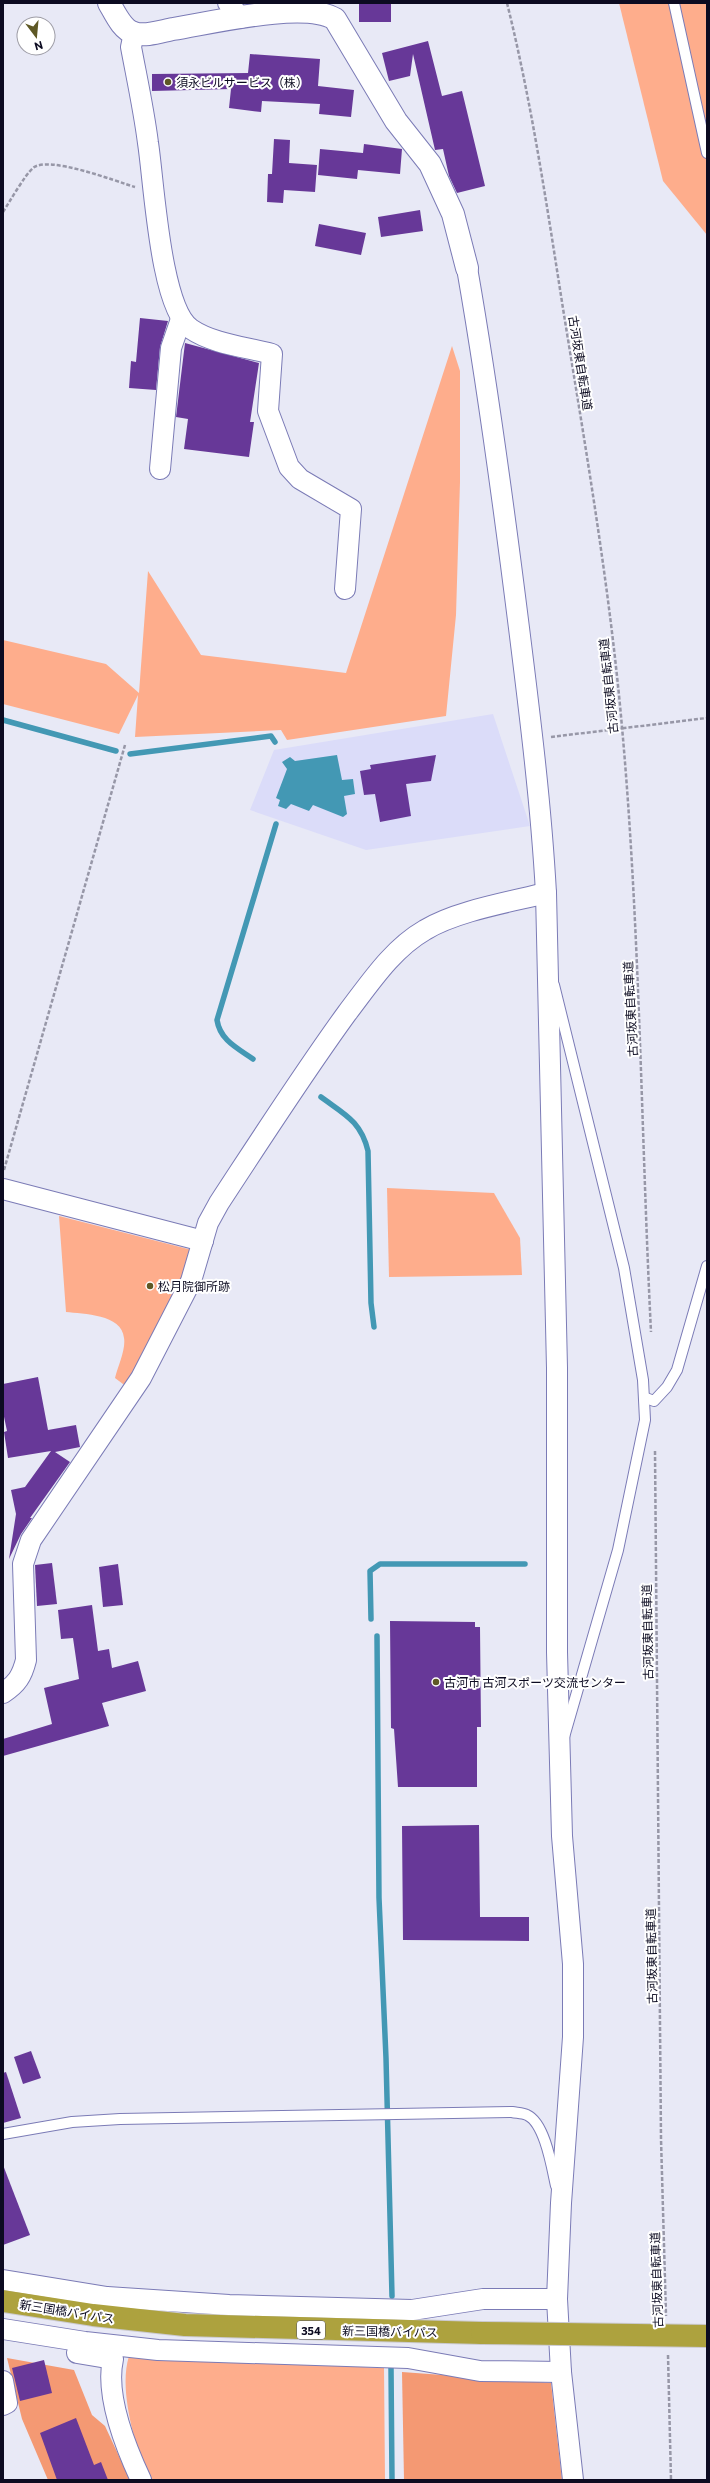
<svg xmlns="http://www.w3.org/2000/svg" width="710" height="2483" font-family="Commissioner,'Noto Sans JP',sans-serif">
<rect width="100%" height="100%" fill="#e8e9f6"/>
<polygon fill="#dbdcf9" points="493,714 530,826 366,850 250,810 274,750"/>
<g fill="#fead8c">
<polygon points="619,3 707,3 707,235 663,181"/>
<polygon points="452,346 460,371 460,482 456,615 446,716 287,740 281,730 135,737 138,695 119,734 3,704 3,640 106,664 139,693 148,571 201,655 346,673"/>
<polygon points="387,1188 494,1193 520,1238 522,1275 389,1277"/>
<path d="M59 1216 192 1250 191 1264 127 1387 115 1378C118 1366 126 1349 124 1338 122 1314 83 1314 66 1312Z"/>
<path d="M129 2356 384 2368 385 2480H147C136 2445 118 2391 129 2356Z"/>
</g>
<g fill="#f49973">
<polygon points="7,2358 74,2370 92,2415 105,2426 130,2480 48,2480 22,2419"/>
<polygon points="402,2372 551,2383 562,2480 404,2480"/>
</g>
<polygon fill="#4398b4" points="337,755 342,780 353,779 355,794 344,796 347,814 343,817 313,805 309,811 291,804 286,809 278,806 280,800 276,798 287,769 282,762 290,757 295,761"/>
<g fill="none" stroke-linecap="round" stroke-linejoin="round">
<g stroke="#4398b4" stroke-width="5.5">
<polyline points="3,720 116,751"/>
<polyline points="130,754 271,736 275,742"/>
<path d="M253 1059C237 1048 220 1040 217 1020L276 824"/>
<path d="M321 1097C344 1114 361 1121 368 1151L371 1303 374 1327"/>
<polyline points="371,1619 370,1571 380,1564 525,1564"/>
<polyline points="377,1636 379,1898 386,2058 392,2296"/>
<polyline points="391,2367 392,2480"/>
</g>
</g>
<g fill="#673898">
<rect x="359" y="3" width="32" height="19"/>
<polygon points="428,41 442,96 462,91 485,186 457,193 449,176 443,149 435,150 413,54 410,76 389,81 382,53"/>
<polygon points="250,54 320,59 318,86 354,90 351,117 319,114 320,104 262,101 261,112 229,108 231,89 152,91 152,74 248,73"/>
<polygon points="274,139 290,140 289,163 317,165 315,192 284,190 283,203 267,202 268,174 272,174"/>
<polygon points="364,144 402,149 400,174 358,170 357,179 318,175 320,149 363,153"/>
<polygon points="420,210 423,231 381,237 378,217"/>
<polygon points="319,224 366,233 361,255 315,246"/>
<polygon points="140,318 168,321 160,347 156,390 129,388 131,361 136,362"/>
<polygon points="185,343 259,363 250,422 254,422 249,457 184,449 188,419 176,417"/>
<polygon points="436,755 431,781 406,784 411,816 380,822 375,794 364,795 360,771 371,769 370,765"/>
<polygon points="38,1377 48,1430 76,1425 80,1447 55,1452 70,1462 30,1518 32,1518 21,1534 9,1559 16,1514 11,1490 25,1487 51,1451 8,1458 4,1432 7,1431 3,1412 3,1384"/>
<polygon points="52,1563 57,1604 37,1606 35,1565"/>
<polygon points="118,1564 123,1605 103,1607 99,1567"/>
<polygon points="92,1605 98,1651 109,1649 112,1668 138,1661 146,1691 102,1703 109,1726 3,1756 3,1739 52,1724 44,1688 79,1679 73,1638 61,1639 58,1610"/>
<polygon points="390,1621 475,1622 475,1627 480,1627 481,1727 477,1727 477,1787 398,1787 394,1729 391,1728"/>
<polygon points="479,1825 480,1917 529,1917 529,1941 403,1940 402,1826"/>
<polygon points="31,2051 41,2078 23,2084 14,2057"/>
<polygon points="6,2072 21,2118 3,2123 3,2073"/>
<polygon points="3,2165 30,2235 3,2245"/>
<polygon points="44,2360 52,2393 20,2401 12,2368"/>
<polygon points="76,2418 94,2465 101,2462 108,2480 57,2480 40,2433"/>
</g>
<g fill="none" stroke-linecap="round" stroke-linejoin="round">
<defs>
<g id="lane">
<polyline points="674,3 707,153"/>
<polyline points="554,985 624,1268 643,1380 645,1420 618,1550 564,1737"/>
<polyline points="646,1398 654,1401 667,1387 677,1370 707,1266"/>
<path d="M3 2134 72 2122 120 2119 512 2112C517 2113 523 2113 527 2115 545 2123 552 2168 556 2186"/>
</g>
<g id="street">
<polyline points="228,3 241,18"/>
<path d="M134 33 131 47C137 79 144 111 148 143 154 181 160 308 191 329 213 344 246 347 272 354L268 411 289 467 300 479 351 509 345 589"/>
<path d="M467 268C488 388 504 508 519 628 530 716 541 804 546 893L557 1368V1652L562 1836 573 1964V2037L561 2203 557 2299 561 2372 573 2480"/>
<polyline points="160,469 171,348 181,319"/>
<polyline points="3,1189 203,1241"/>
<path d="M3 1693C17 1684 22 1676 26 1660L23 1564 31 1540 141 1378 191 1281 208 1223 219 1203C261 1139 302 1075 347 1013 370 983 392 949 425 930 456 911 510 902 546 893"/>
<polyline points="3,2280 107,2297 229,2305 412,2310 483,2299 557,2299"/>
<polyline points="3,2329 85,2342 158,2350 408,2358 480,2371 561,2372"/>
<path d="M77 2353 113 2359C105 2395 126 2448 141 2480"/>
<polyline points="3,2381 7,2403 3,2405"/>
</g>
<path id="secondary" d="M109 3C115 13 122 30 134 33 145 37 162 31 173 29 211 23 304 0 335 19L396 121 430 164 453 214 467 268"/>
<polyline id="highway" points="3,2301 93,2315 185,2325 482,2333"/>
</defs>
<use href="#lane" stroke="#7b7bb6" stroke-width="12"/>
<use href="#street" stroke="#7b7bb6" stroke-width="22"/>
<use href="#secondary" stroke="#7b7bb6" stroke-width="24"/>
<use href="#highway" stroke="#cac9ce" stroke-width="24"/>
<g stroke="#9797a7" stroke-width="2.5" stroke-dasharray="4 2" stroke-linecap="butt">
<path d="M507 3C533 108 548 214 565 321 587 456 610 591 622 727 640 928 641 1130 651 1332"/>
<path d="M3 212C10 201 25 175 33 168 48 155 115 181 135 187"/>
<polyline points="551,737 707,718"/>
<polyline points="4,1170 125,745"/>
<polyline points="655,1451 661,2139 666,2316"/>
<polyline points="668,2355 671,2480"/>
</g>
<use href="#lane" stroke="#fff" stroke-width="10"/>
<use href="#street" stroke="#fff" stroke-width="20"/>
<use href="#secondary" stroke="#fff" stroke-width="22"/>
<use href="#highway" stroke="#ada23e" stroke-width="22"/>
<defs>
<polyline id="highway-bridge" points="482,2333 707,2336"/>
</defs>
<use href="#highway-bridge" stroke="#cac9ce" stroke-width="24" stroke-linecap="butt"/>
<use href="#highway-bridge" stroke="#ada23e" stroke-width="22"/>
</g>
<g fill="#5e5825" stroke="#fff" stroke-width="1.5">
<circle cx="168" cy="82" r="4"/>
<circle cx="150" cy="1286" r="4"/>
<circle cx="436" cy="1682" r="4"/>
</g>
<g text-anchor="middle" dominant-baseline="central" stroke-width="4" stroke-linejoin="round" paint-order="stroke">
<rect fill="#fff" stroke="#555464" stroke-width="1" x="297" y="2321" width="28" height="18" rx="3"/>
<g font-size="11" font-weight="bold" fill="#0c0b21">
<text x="311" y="2330">354</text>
</g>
<g font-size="12" fill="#0c0b21" stroke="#fff" text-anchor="start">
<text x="176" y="82">須永ビルサービス（株）</text>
<text x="158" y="1286">松月院御所跡</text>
<text x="444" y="1682">古河市 古河スポーツ交流センター</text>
</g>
<g font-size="12" fill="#0c0b21" stroke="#fff">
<text transform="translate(581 363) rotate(81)">古河坂東自転車道</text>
<text transform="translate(608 686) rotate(-96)">古河坂東自転車道</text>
<text transform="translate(630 1009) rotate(-93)">古河坂東自転車道</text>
<text transform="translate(647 1632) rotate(-91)">古河坂東自転車道</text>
<text transform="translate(651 1956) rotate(-91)">古河坂東自転車道</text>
<text transform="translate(656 2280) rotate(-92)">古河坂東自転車道</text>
<text transform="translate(67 2311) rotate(9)">新三国橋バイパス</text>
<text transform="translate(390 2331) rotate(1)">新三国橋バイパス</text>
</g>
</g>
<rect width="710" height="2483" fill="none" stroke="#0c0b21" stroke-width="8"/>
<g transform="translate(36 36) rotate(164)"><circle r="19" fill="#ffffff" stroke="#9e9da6"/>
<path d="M0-3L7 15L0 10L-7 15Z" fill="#5e5825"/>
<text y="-6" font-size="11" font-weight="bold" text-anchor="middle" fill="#0c0b21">N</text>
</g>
</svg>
